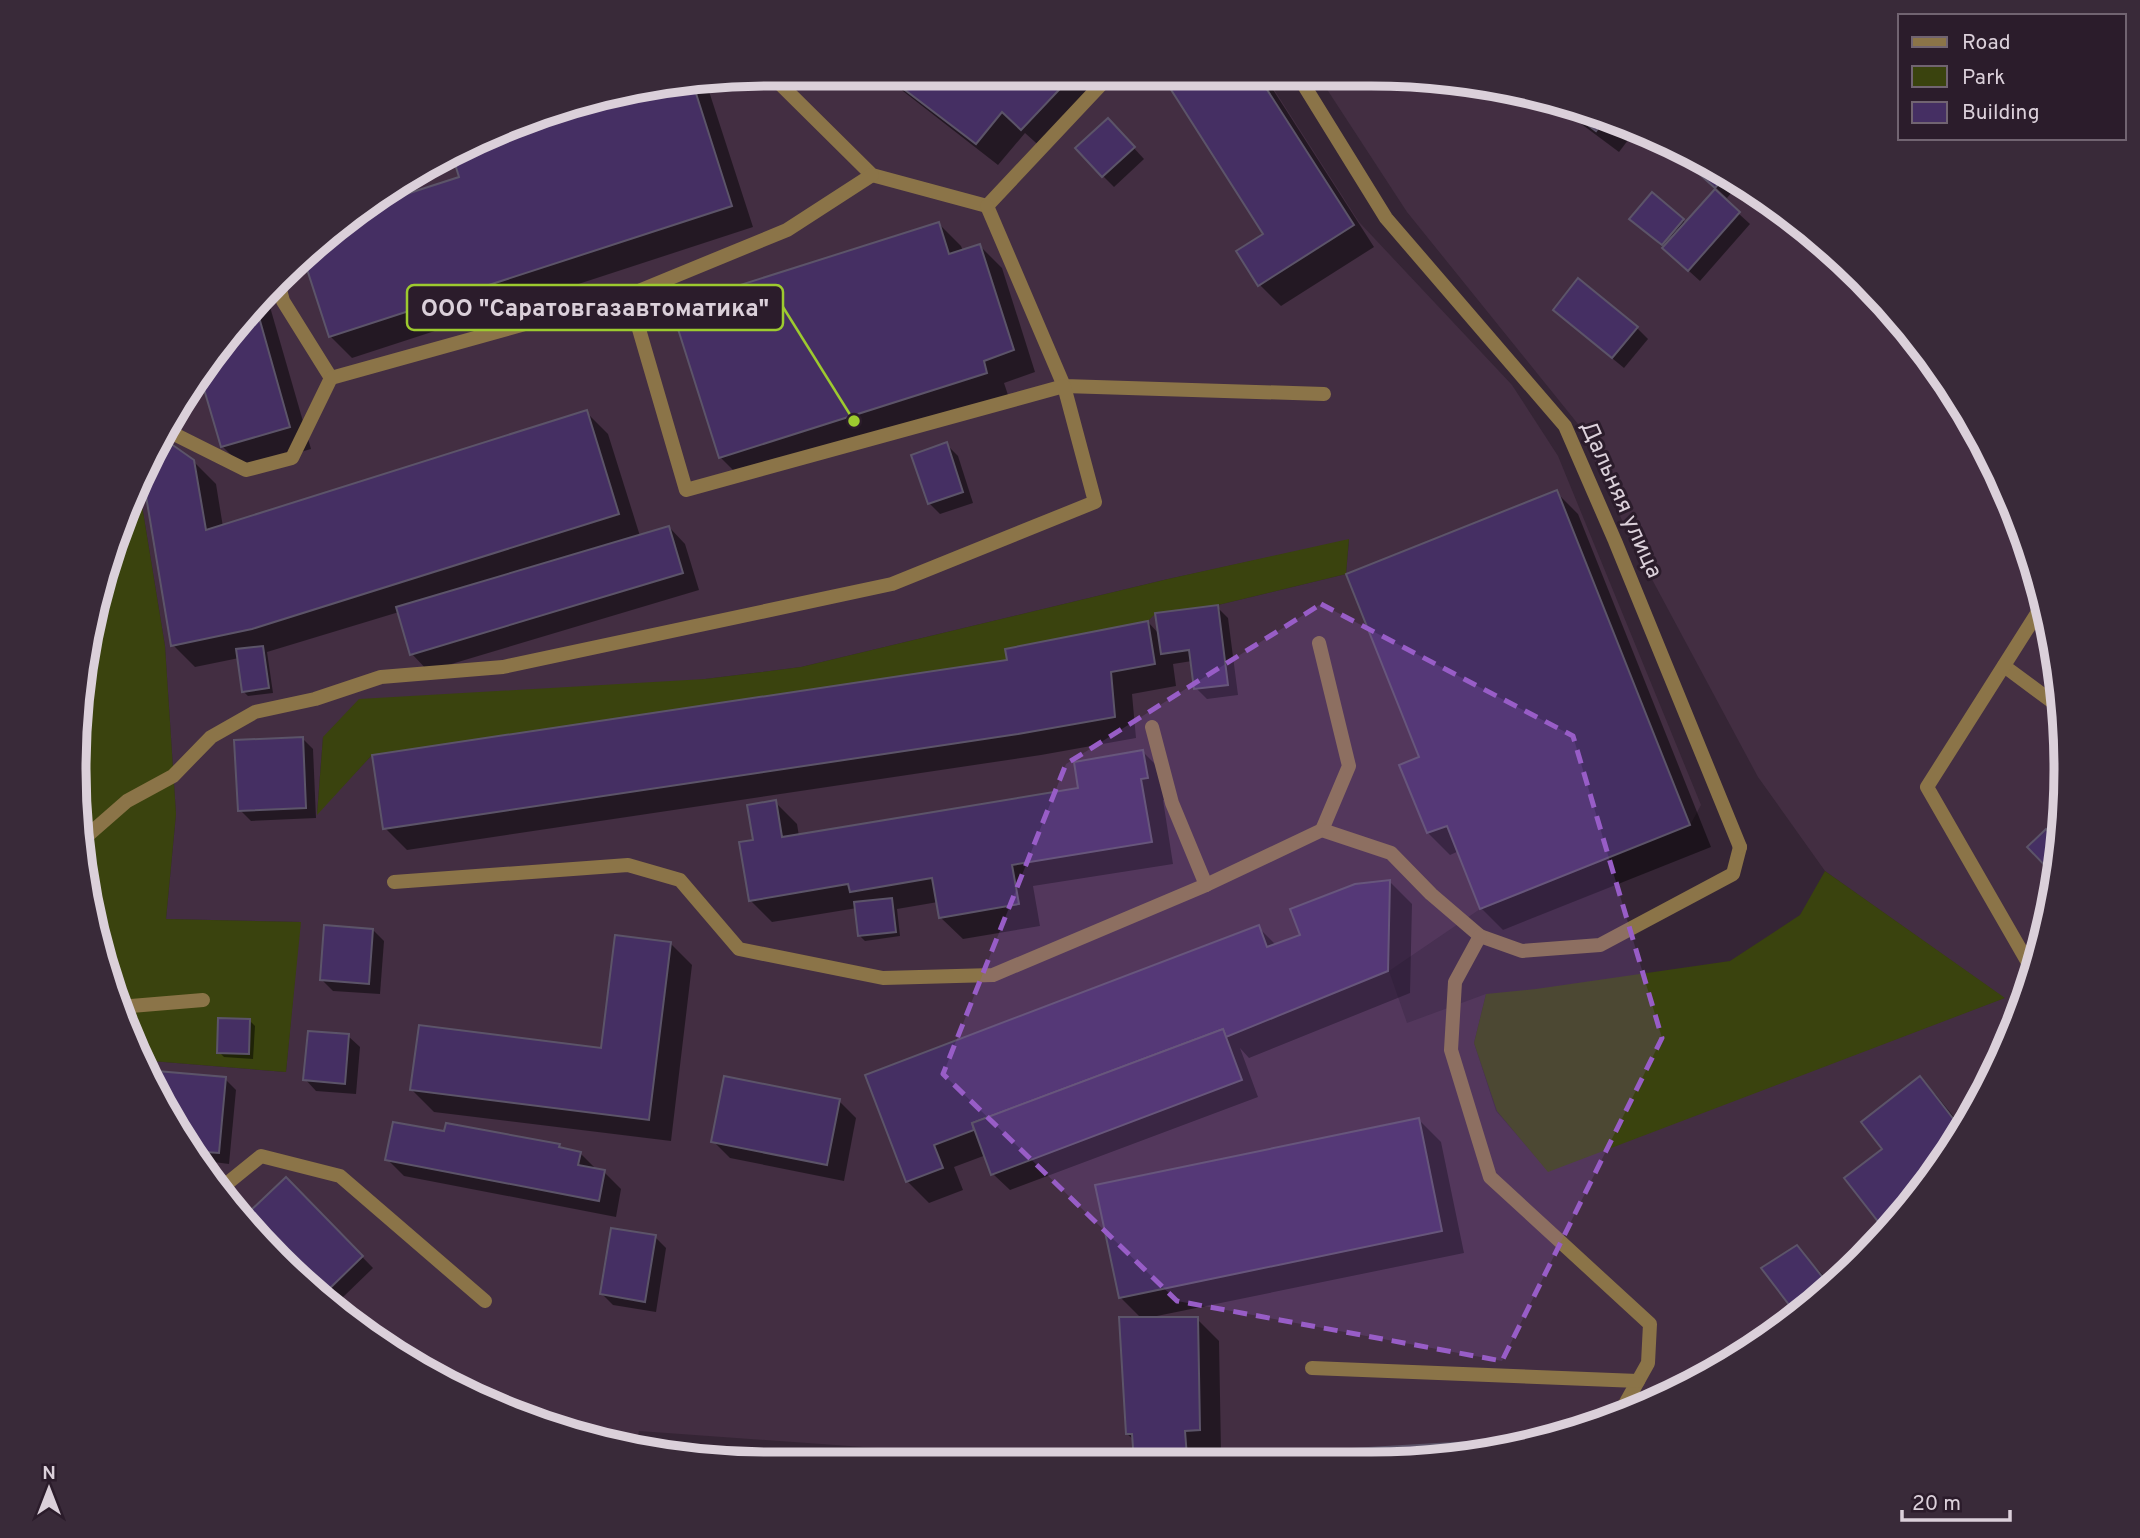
<svg xmlns="http://www.w3.org/2000/svg" width="2140" height="1538" font-family="Overpass,sans-serif">
<rect width="100%" height="100%" fill="#352535"/>
<path fill="#432e42" fill-rule="evenodd" d="M769 74H999L1017 87 1032 74H1264L1359 222 1512 385 1558 456 1701 805 1690 825 1480 909 1389 971 1407 1023 1486 994 1474 1043 1496 1111 1548 1171 2004 998 1825 871 1758 777 1632 542 1578 424 1407 212 1317 74H1371L1507 87 1637 126 1719 167 1829 246 1894 311 1974 422 2030 546 2061 679 2065 815 2043 949 1995 1077 1923 1193 1829 1292 1678 1393 1551 1441 1462 1458 878 1462 877 1448 639 1431 635 1448 589 1441 461 1393 345 1321 246 1227 167 1117 139 1060 286 1072 300 922 166 919 176 814 165 646 138 481 145 462 246 310 383 190 502 127 589 97ZM1349 540 1346 574 1218 605 1155 613 1148 621 1005 649 1007 659 372 755 317 813 323 737 705 679 801 667 1168 579Z"/>
<g fill="#3a430e">
<polygon points="138,481 165,646 176,814 166,919 301,922 286,1072 139,1060 127,1036 79,859 75,724 87,634"/>
<polygon points="1349,539 1346,574 1218,605 1156,613 1148,621 1005,649 1007,660 372,755 317,815 323,737 359,699 705,679 801,667 1168,579"/>
<polygon points="1825,871 2005,998 1548,1172 1497,1111 1474,1043 1486,994 1536,989 1730,961 1800,915"/>
</g>
<g fill="#0007">
<polygon points="881,74 997,74 1017,89 1034,74 1117,74 1044,150 1025,133 998,165"/>
<polygon points="1163,74 1263,74 1374,247 1281,306 1259,284 1266,235"/>
<polygon points="706,82 753,227 352,358 330,336 305,259 360,211 461,178 453,153 502,127 589,97"/>
<polygon points="1549,100 1637,126 1638,127 1619,152"/>
<polygon points="1108,120 1144,159 1114,187 1103,176"/>
<polygon points="1708,162 1740,182 1727,198 1699,172"/>
<polygon points="1715,192 1750,224 1700,281 1637,224 1683,220 1686,224"/>
<polygon points="939,224 961,246 963,251 980,246 1002,268 1035,372 1004,383 1008,395 742,479 720,457"/>
<polygon points="266,293 311,449 244,468 222,446 202,377 246,310"/>
<polygon points="1566,320 1637,328 1648,339 1624,368"/>
<polygon points="586,412 608,434 640,536 669,527 685,544 699,590 428,671 412,654 399,612 267,652 273,693 248,696 243,691 239,658 195,667 173,645 143,468 155,448 193,461 216,484 223,527"/>
<polygon points="947,445 958,456 973,503 940,514 929,503"/>
<polygon points="1556,492 1578,514 1711,847 1503,930 1481,908 1459,851 1450,855 1428,833 1421,758"/>
<polygon points="1217,607 1228,618 1238,695 1207,699 1196,688 1192,661 1173,664 1176,686 1132,694 1136,738 1041,755 407,850 385,828 1148,622 1160,635"/>
<polygon points="302,738 313,749 316,818 251,821 240,810"/>
<polygon points="1143,752 1165,774 1169,799 1163,800 1173,864 1033,886 1040,926 963,939 940,917 938,902 897,909 900,936 865,941 860,936 857,908 772,922 750,900 755,842 775,802 797,824 799,836 1080,789"/>
<polygon points="1390,882 1412,904 1410,993 1249,1058 1240,1048 1258,1097 1010,1190 993,1174 986,1155 954,1167 963,1190 929,1203 907,1181 867,1076 1259,928 1276,945 1302,936"/>
<polygon points="373,930 384,941 380,994 333,991 322,980"/>
<polygon points="670,943 692,965 671,1141 434,1112 412,1090 602,1050"/>
<polygon points="249,1020 255,1026 253,1059 224,1057 219,1052"/>
<polygon points="348,1036 360,1047 356,1094 316,1091 305,1079"/>
<polygon points="147,1072 225,1079 236,1090 229,1164 198,1160 167,1117 147,1076"/>
<polygon points="1920,1078 1936,1095 1963,1128 1923,1193 1888,1229 1881,1223 1884,1149"/>
<polygon points="839,1101 856,1118 844,1181 730,1158 713,1141"/>
<polygon points="1419,1120 1441,1142 1464,1253 1152,1317 1197,1319 1219,1341 1221,1452 1206,1452 1207,1457 1227,1456 1231,1460 1136,1460 1134,1440 1127,1434 1142,1319 1120,1297"/>
<polygon points="445,1133 559,1146 563,1150 580,1153 597,1170 604,1172 621,1189 616,1217 404,1176 387,1159"/>
<polygon points="286,1179 373,1268 339,1301 252,1212"/>
<polygon points="655,1237 666,1248 656,1312 613,1305 602,1294"/>
<polygon points="1797,1247 1834,1287 1798,1313 1764,1269"/>
<polygon points="1536,1440 1540,1443 1462,1458 1236,1460"/>
</g>
<g fill="#452f63" stroke="#5c5469" stroke-width="2">
<polygon points="884,74 999,74 1017,87 1032,74 1074,74 1021,130 1002,112 976,144"/>
<polygon points="1161,74 1257,74 1354,225 1258,286 1236,251 1263,234"/>
<polygon points="693,84 732,206 329,337 304,260 363,208 459,177 452,154 502,127 589,97"/>
<polygon points="1557,102 1606,117 1596,131"/>
<polygon points="1108,118 1135,147 1102,177 1075,148"/>
<polygon points="1707,161 1728,173 1715,188 1697,172"/>
<polygon points="1715,189 1740,212 1688,271 1662,248"/>
<polygon points="1652,192 1684,219 1662,245 1629,219"/>
<polygon points="939,222 949,254 980,244 1014,350 984,361 987,373 719,458 671,307"/>
<polygon points="1578,278 1638,327 1612,358 1553,310"/>
<polygon points="255,303 290,427 221,447 201,379 246,310"/>
<polygon points="587,410 619,514 252,629 171,646 142,472 145,462 156,445 167,441 194,460 206,530"/>
<polygon points="947,442 963,492 928,504 911,455"/>
<polygon points="1557,490 1690,825 1480,909 1447,826 1427,833 1399,765 1419,757 1346,574"/>
<polygon points="669,526 683,573 410,655 396,607"/>
<polygon points="1218,605 1228,685 1194,689 1189,650 1161,654 1155,613"/>
<polygon points="1148,621 1155,664 1111,672 1115,717 1018,734 383,829 372,755 1007,660 1005,649"/>
<polygon points="263,646 269,688 242,692 236,649"/>
<polygon points="303,737 306,808 238,811 234,740"/>
<polygon points="1143,750 1148,778 1141,779 1152,842 1012,865 1019,904 939,918 932,878 850,892 848,884 749,901 739,842 753,840 747,805 776,800 782,837 1078,788 1074,762"/>
<polygon points="2046,829 2060,844 2055,876 2027,847"/>
<polygon points="1390,880 1388,971 1226,1037 1223,1029 972,1123 974,1130 934,1145 943,1168 906,1182 865,1075 1259,925 1267,947 1300,935 1290,909 1355,884"/>
<polygon points="892,898 896,932 858,936 854,902"/>
<polygon points="324,925 373,929 369,984 320,980"/>
<polygon points="615,935 671,942 649,1120 410,1090 419,1025 601,1048"/>
<polygon points="218,1018 250,1019 249,1054 217,1053"/>
<polygon points="1223,1029 1242,1080 991,1175 972,1123"/>
<polygon points="308,1031 349,1034 345,1084 303,1080"/>
<polygon points="145,1070 226,1077 219,1153 191,1151 169,1120 170,1112 164,1111"/>
<polygon points="724,1076 840,1099 827,1165 711,1142"/>
<polygon points="1920,1076 1962,1130 1925,1189 1880,1224 1844,1178 1882,1149 1861,1122"/>
<polygon points="1419,1118 1442,1231 1119,1298 1095,1185"/>
<polygon points="393,1122 444,1131 446,1123 560,1144 559,1147 581,1152 578,1165 605,1170 599,1201 385,1160"/>
<polygon points="286,1177 363,1256 327,1291 249,1212"/>
<polygon points="611,1228 656,1235 645,1302 600,1294"/>
<polygon points="1797,1245 1832,1289 1796,1314 1761,1268"/>
<polygon points="1119,1317 1198,1317 1200,1430 1185,1431 1187,1457 1227,1454 1228,1460 1134,1461 1132,1434 1126,1434"/>
<polygon points="1537,1438 1537,1443 1462,1458 1234,1460 1234,1456"/>
</g>
<g fill="none" stroke-linecap="round" stroke-linejoin="round">
<g stroke="#8b7448" stroke-width="14">
<polyline points="770,74 872,175 987,206 1111,74"/>
<polyline points="987,206 1064,386 1324,394"/>
<polyline points="278,282 283,301 331,378"/>
<polyline points="629,295 787,230 872,175"/>
<polyline points="1319,643 1349,766 1322,830"/>
<polyline points="2004,666 2062,709"/>
<polyline points="1152,727 1172,803 1206,885"/>
<polyline points="79,843 127,801 173,776 211,737 255,712 315,699 381,677 503,667 892,584 1095,502 1064,386 686,490 629,295 331,378 292,458 246,470 166,430"/>
<polyline points="394,882 628,865 680,880 739,949 883,978 993,975 1206,885 1322,830 1391,853 1431,894 1480,936 1522,951 1600,945 1733,874 1740,847"/>
<polyline points="1480,936 1455,982 1451,1050 1490,1177 1650,1324 1648,1363 1619,1415"/>
<polyline points="2034,973 1927,787 2043,604"/>
<polyline points="119,1007 203,1000"/>
<polyline points="219,1190 261,1156 340,1176 485,1301"/>
<polyline points="1867,1252 1867,1248 1873,1245"/>
<polyline points="1312,1368 1638,1381"/>
</g>
<polyline stroke="#8b7448" stroke-width="14" points="1297,74 1386,218 1565,426 1615,541 1740,847"/>
</g>
<path fill="#985dc7" fill-opacity="0.2" stroke="#985dc7" stroke-width="5" stroke-dasharray="14 9" stroke-linejoin="round" d="M1321 604 1573 736 1662 1038 1502 1361 1177 1301 943 1074 1066 764Z"/>
<g text-anchor="middle" dominant-baseline="central" stroke-width="6" stroke-linejoin="round" paint-order="stroke">
<g font-size="23" fill="#dbd0da" stroke="#2b1c2b">
<text transform="translate(1620 500) rotate(66)">Дальняя улица</text>
</g>
</g>
<path d="M0 0H2140V1538H0ZM769 86H1371A683 683 0 0 1 2054 769V769A683 683 0 0 1 1371 1452H769A683 683 0 0 1 86 769V769A683 683 0 0 1 769 86Z" fill="#392a39" fill-rule="evenodd"/>
<path fill="none" stroke="#dbd0da" stroke-width="9" d="M769 86H1371A683 683 0 0 1 2054 769V769A683 683 0 0 1 1371 1452H769A683 683 0 0 1 86 769V769A683 683 0 0 1 769 86Z"/>
<path fill="none" stroke="#9dca2f" stroke-width="2.5" d="M854 421L783 307"/>
<circle fill="#9dca2f" stroke="#2b1c2b" stroke-width="2.5" cx="854" cy="421" r="7"/>
<rect fill="#2b1c2b" stroke="#9dca2f" stroke-width="2.5" x="407" y="285" width="376" height="45" rx="7"/>
<g font-size="24" text-anchor="middle" font-weight="bold" fill="#dbd0da">
<text x="595" y="316">ООО "Саратовгазавтоматика"</text>
</g>
<rect x="1898" y="14" width="228" height="126" fill="#2b1c2b" stroke="#716471" stroke-width="2"/>
<rect x="1912" y="37" width="35" height="10" fill="#8b7448" stroke="#716471" stroke-width="2"/>
<text x="1962" y="49" font-size="21" fill="#dbd0da">Road</text>
<rect x="1912" y="66" width="35" height="21" fill="#3a430e" stroke="#716471" stroke-width="2"/>
<text x="1962" y="84" font-size="21" fill="#dbd0da">Park</text>
<rect x="1912" y="102" width="35" height="21" fill="#452f63" stroke="#716471" stroke-width="2"/>
<text x="1962" y="119" font-size="21" fill="#dbd0da">Building</text>
<g transform="translate(49 1489)" stroke="#2b1c2b" stroke-width="5" paint-order="stroke">
<path d="M0-5L12 26L0 18L-12 26Z" fill="#dbd0da"/>
<text y="-10" font-size="19" font-weight="bold" text-anchor="middle" fill="#dbd0da">N</text>
</g>
<path d="M1902 1510v10h108v-10" fill="none" stroke="#dbd0da" stroke-width="3.5"/>
<text x="1912" y="1510" font-size="21" fill="#dbd0da" stroke="#2b1c2b" stroke-width="5" paint-order="stroke">20 m</text>
</svg>
